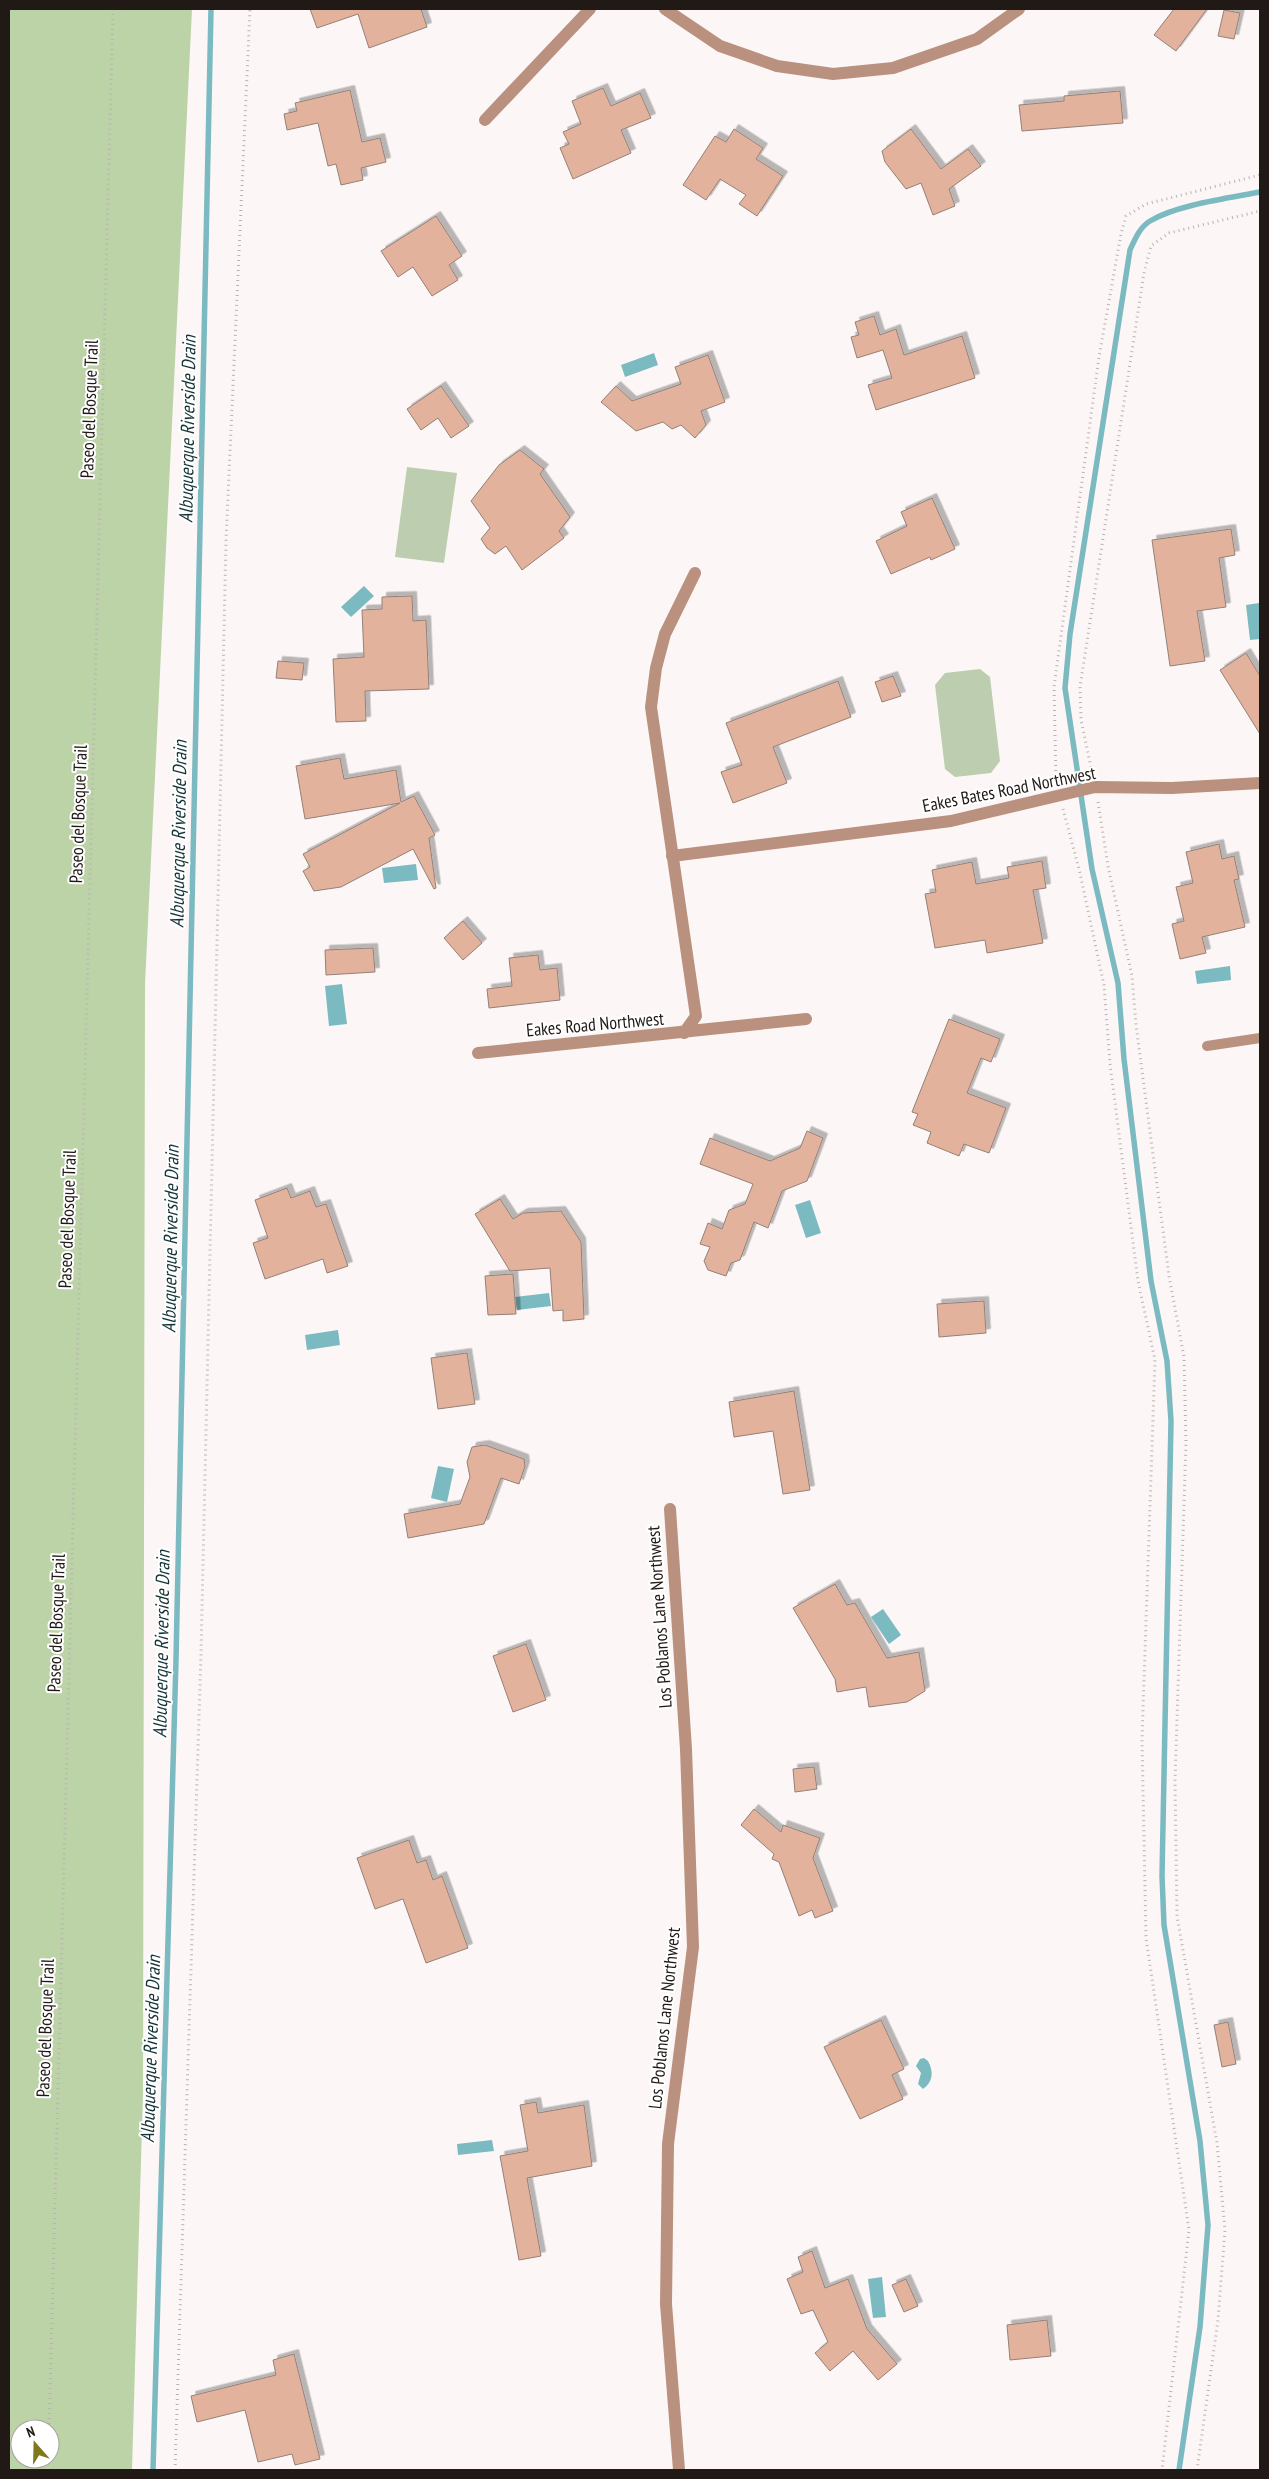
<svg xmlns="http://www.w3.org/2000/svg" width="1269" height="2479" font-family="'PT Sans Narrow',sans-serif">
<defs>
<filter id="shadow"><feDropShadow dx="4.5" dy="-4.5" stdDeviation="0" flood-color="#0004"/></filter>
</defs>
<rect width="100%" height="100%" fill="#fcf7f6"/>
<g fill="#bdcdaf">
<polygon points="407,467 457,473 444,563 395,557"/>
<polygon points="980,669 990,677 1000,761 991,773 955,777 945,769 935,685 945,673"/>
</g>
<path fill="#bcd3a7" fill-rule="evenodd" d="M9 9H192L145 984 143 2092 132 2470H9ZM20 2429H50V2459H20Z"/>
<g fill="#7bbac1">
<polygon points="654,353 658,365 625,377 621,365"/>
<polygon points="364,586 374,596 351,617 341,607"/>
<polygon points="1259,603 1260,639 1250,640 1246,605"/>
<polygon points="416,864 418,880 384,883 382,868"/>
<polygon points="1230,966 1231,980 1197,984 1195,971"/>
<polygon points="342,984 347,1024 329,1026 325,986"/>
<polygon points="810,1200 821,1233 806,1238 795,1205"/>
<polygon points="549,1293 551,1306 517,1310 515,1297"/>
<polygon points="338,1330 340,1345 307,1350 305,1335"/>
<polygon points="438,1466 454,1469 447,1502 431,1498"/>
<polygon points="883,1609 901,1635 889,1644 871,1617"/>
<path d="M924 2058 928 2061C934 2072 933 2082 923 2089L918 2084 921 2073 916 2066 920 2059Z"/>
<polygon points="492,2140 494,2151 458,2155 457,2144"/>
<polygon points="882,2277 886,2317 873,2318 868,2279"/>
</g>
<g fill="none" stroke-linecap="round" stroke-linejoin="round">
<g stroke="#7bbac1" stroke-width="5.5">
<polyline points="153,2470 176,1660 211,9"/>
<path d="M1179 2470 1200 2327 1208 2225 1200 2141 1164 1925 1162 1876 1171 1421 1167 1361 1151 1281 1124 1059 1118 983 1092 869 1065 688 1070 634 1130 250C1135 239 1140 227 1150 221 1176 205 1229 198 1260 192"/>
</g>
</g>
<g fill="#e3b29c" stroke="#938078" filter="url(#shadow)">
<polygon points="310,9 421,9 427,27 369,48 358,14 317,28"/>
<polygon points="1174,9 1207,9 1176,51 1154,35"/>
<polygon points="1224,10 1240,13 1234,39 1218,36"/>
<polygon points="603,88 611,106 640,93 651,118 621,130 631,153 573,179 560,148 569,144 563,132 581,124 572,101"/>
<polygon points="350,90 362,142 380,138 386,162 361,168 363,180 341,185 336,164 328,166 318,123 287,130 284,114 297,111 295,103"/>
<polygon points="1120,91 1123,123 1022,131 1019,105 1064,101 1064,96"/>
<polygon points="734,129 763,148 756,159 783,176 757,216 739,204 746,195 720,179 706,200 683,185 715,136 726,142"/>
<polygon points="911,129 941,169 968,149 981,166 949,189 955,206 933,215 921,183 906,189 885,162 882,151"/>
<polygon points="436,216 462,256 449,265 458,280 432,296 413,267 398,277 381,251"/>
<polygon points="874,316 880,335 896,329 904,355 962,336 975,378 876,410 868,385 892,378 883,350 857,358 851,337 859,335 855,322"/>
<polygon points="708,355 725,402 701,411 706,425 695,438 681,425 672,429 663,422 636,431 601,402 616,386 632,401 681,384 675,367"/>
<polygon points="441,386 469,426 451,438 438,418 421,430 407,409"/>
<polygon points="520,450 544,469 540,474 570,517 559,531 564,538 522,570 506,546 495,554 487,548 481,539 490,528 471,501 499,465"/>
<polygon points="932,498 955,549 931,560 930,557 891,574 876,541 907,526 901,512"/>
<polygon points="1231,529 1235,555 1219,558 1226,607 1197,611 1205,661 1170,666 1152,540"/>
<polygon points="412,596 413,621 426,620 429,689 365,691 366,721 336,722 333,659 364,657 362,610 382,609 382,597"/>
<polygon points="1246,653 1260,676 1260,734 1220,670"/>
<polygon points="278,661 304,663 302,680 276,678"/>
<polygon points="893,676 901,696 882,702 875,682"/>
<polygon points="838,681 851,717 773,747 787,783 733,803 721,772 742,765 726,723"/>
<polygon points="340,758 344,779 396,770 401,802 414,796 435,835 429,838 436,888 434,889 413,849 341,887 314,891 303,871 310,867 303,854 400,803 305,819 296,766"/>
<polygon points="1219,844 1222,859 1234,856 1239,879 1234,880 1245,927 1202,937 1206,953 1180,959 1172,924 1184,921 1176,887 1193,883 1186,852"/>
<polygon points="1042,861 1046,888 1033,890 1043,943 987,953 985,940 935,948 925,894 936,892 932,870 972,862 976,884 1009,878 1007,867"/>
<polygon points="463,921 482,943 463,960 444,938"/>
<polygon points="373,948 375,972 326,975 325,950"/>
<polygon points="538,955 540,970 557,968 560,1000 489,1008 487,989 512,986 509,958"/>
<polygon points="949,1019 1000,1039 991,1062 981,1058 967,1093 1006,1108 989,1153 964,1144 959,1156 927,1143 931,1132 913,1125 918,1114 912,1112"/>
<polygon points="807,1131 823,1138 807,1181 782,1191 768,1228 754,1222 740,1260 731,1263 726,1276 708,1270 704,1261 710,1247 700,1244 708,1223 722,1229 729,1210 745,1204 753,1184 700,1164 710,1138 770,1161 800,1148"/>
<polygon points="287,1188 291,1198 310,1191 316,1207 326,1204 348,1266 327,1273 323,1259 265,1279 253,1243 268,1238 255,1200"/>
<polygon points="500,1199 513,1219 523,1213 561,1211 581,1242 584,1319 563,1321 563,1310 553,1311 550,1268 510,1271 475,1214"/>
<polygon points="513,1274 516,1314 488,1315 485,1276"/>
<polygon points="984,1301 986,1333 939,1337 937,1304"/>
<polygon points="467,1353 475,1404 438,1409 431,1358"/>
<polygon points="794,1391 810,1490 783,1494 773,1431 734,1437 729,1402"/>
<polygon points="485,1445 524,1459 525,1466 519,1484 501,1478 484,1524 408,1538 404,1514 460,1504 470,1477 467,1462 472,1447"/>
<polygon points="835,1584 847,1605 855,1603 887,1658 919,1652 925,1691 907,1702 869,1707 866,1687 837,1692 835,1679 793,1608"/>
<polygon points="526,1644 546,1700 513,1712 493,1656"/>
<polygon points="814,1767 817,1789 795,1792 793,1769"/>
<polygon points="754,1809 781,1832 783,1825 820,1838 813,1858 833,1911 815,1918 812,1910 799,1916 779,1862 772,1859 774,1854 741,1825"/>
<polygon points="409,1840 417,1863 426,1860 433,1880 442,1876 468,1948 426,1963 403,1899 375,1909 357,1858"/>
<polygon points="881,2020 904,2069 892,2075 903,2099 860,2119 824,2047"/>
<polygon points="1228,2022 1236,2064 1222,2067 1214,2025"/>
<polygon points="536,2102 538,2113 584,2105 592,2166 527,2178 541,2256 519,2260 500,2156 528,2151 520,2105"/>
<polygon points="812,2251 825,2288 848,2279 867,2329 897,2364 878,2380 853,2351 830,2371 815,2353 828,2342 813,2310 801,2314 787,2279 803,2272 798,2257"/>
<polygon points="906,2279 918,2306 904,2312 892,2285"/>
<polygon points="1047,2320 1051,2356 1010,2360 1007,2325"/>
<polygon points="294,2354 320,2459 295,2465 292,2454 258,2462 245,2410 197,2422 191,2396 276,2375 273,2360"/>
</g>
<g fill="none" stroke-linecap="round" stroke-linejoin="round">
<g stroke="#b9b3b2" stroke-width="3" stroke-dasharray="1 4" stroke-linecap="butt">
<polyline points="1092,772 1081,720 1080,687 1144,273 1151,246 1169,233 1260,211"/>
<polyline points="1056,781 1054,687 1099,357 1121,234 1126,216 1146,204 1260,175"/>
<polyline points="1098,802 1108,866 1132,976 1136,1025 1169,1276 1184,1357 1186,1442 1175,1781 1177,1916 1217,2143 1225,2230 1218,2320 1197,2470"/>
<polyline points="1063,809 1079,869 1104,985 1110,1064 1138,1281 1155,1360 1142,1739 1146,1938 1189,2230 1162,2470"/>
<polyline points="49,2429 113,9"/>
<polyline points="47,2470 48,2459"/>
<polyline points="175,2470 201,1654 226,541 250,9"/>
</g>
<polyline stroke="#ba917f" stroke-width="10" points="1207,1046 1260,1038"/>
<g stroke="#ba917f" stroke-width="12">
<polyline points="665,9 720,46 777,66 833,74 893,68 977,39 1019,9"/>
<polyline points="485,120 590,9"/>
<polyline points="672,856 951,821 1095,787 1172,788 1260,783"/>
<polyline points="684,1033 696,1016 651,707 656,668 665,634 695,573"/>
<polyline points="478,1053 806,1019"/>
<polyline points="670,1509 686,1749 693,1947 668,2144 666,2304 679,2470"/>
</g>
</g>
<g text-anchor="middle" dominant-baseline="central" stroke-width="4" stroke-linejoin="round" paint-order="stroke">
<g font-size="18" fill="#201916" stroke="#fff">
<text transform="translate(89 409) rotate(-88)">Paseo del Bosque Trail</text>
<text transform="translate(1009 789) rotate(-11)">Eakes Bates Road Northwest</text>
<text transform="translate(78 814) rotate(-88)">Paseo del Bosque Trail</text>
<text transform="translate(595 1024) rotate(-5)">Eakes Road Northwest</text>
<text transform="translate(67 1219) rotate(-88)">Paseo del Bosque Trail</text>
<text transform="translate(659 1617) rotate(-94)">Los Poblanos Lane Northwest</text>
<text transform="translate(56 1623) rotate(-88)">Paseo del Bosque Trail</text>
<text transform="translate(664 2018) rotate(-84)">Los Poblanos Lane Northwest</text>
<text transform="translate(45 2028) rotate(-88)">Paseo del Bosque Trail</text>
</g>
<g font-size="19" font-style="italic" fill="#143437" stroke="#fff">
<text transform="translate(187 429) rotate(-89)">Albuquerque Riverside Drain</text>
<text transform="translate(178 834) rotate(-89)">Albuquerque Riverside Drain</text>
<text transform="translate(170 1239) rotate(-89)">Albuquerque Riverside Drain</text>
<text transform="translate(161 1644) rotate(-89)">Albuquerque Riverside Drain</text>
<text transform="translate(150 2049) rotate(-88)">Albuquerque Riverside Drain</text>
</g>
</g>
<rect width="1269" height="2479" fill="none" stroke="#201916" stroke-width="20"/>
<g transform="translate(35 2444) rotate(340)"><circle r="24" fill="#ffffff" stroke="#a6a3a2"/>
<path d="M0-4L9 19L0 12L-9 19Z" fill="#81781d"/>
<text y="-8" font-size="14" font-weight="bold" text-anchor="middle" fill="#201916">N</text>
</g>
</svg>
